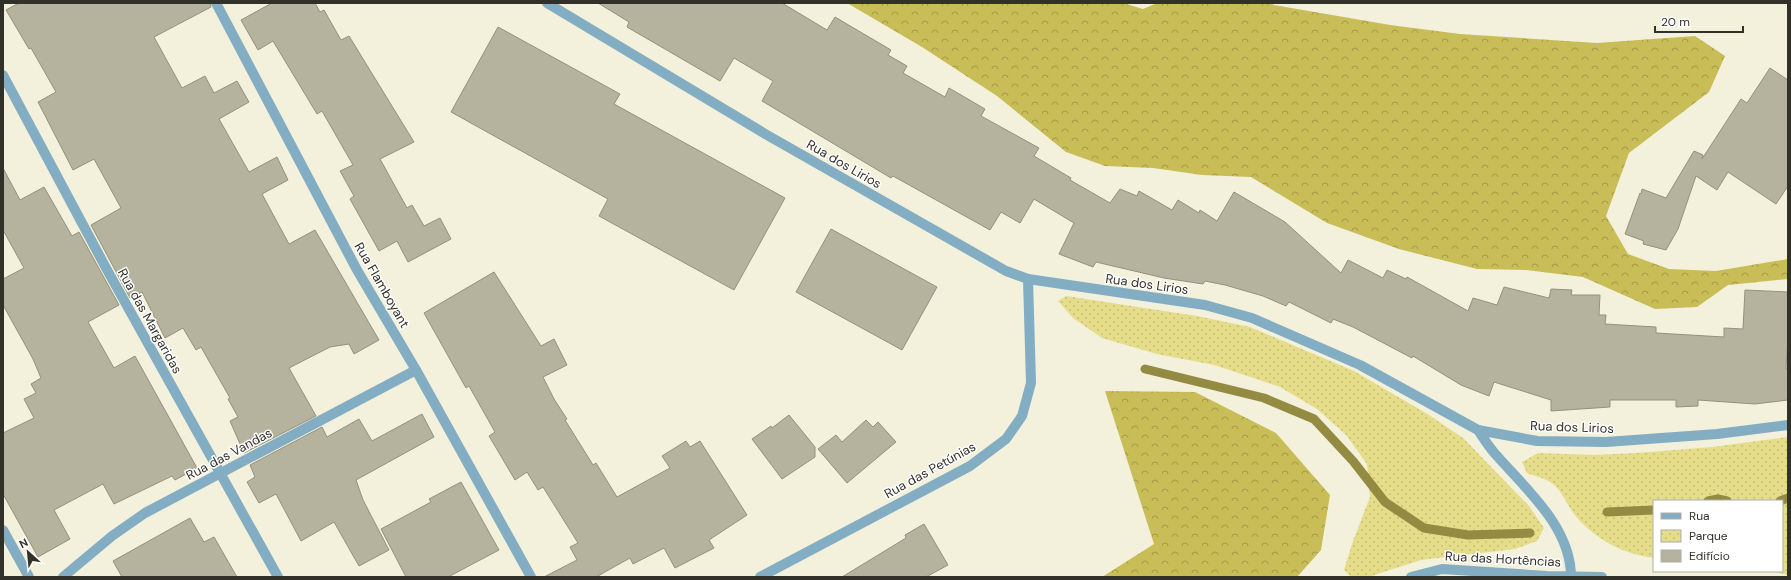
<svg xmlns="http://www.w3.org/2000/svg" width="1791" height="580" font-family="'DM Sans',sans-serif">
<defs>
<pattern id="forest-crowns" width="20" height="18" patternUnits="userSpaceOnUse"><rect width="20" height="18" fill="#c9bd57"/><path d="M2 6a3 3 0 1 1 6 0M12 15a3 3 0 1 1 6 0" fill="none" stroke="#a49a48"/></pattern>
<pattern id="park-dots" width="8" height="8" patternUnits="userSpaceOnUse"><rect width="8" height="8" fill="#e6dd8a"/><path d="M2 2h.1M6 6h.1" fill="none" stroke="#c6be77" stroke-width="1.8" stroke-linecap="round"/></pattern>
</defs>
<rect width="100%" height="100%" fill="#f3f1db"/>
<g fill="url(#forest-crowns)">
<polygon points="847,3 1123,3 1143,9 1157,3 1271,3 1274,5 1390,25 1460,34 1597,43 1695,36 1725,56 1709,92 1629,153 1606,216 1628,254 1669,269 1716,271 1788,259 1788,279 1728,285 1697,307 1655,309 1583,277 1526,270 1477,269 1399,249 1327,223 1251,177 1202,175 1153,168 1105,166 1066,152 997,96 922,47"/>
<polygon points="1105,391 1195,392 1276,433 1330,495 1321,550 1297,577 1102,577 1154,544"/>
</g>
<g fill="url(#park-dots)">
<polygon points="1066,296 1197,316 1250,327 1354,371 1429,415 1463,438 1529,506 1544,528 1537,541 1515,549 1421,560 1368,577 1351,577 1344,570 1353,541 1370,497 1367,464 1346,435 1317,409 1280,387 1214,365 1157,354 1102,338 1073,318 1058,301"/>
<path d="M1788 437V575L1771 571H1782V501H1654V558C1623 554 1594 539 1574 514 1567 505 1562 491 1553 484 1547 479 1535 476 1527 473L1522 462 1538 453 1594 455 1637 453 1712 447Z"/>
</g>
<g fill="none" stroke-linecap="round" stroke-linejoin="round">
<g stroke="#938b41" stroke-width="9">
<polyline points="1145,369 1264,398 1314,419 1353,461 1385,502 1424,528 1468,535 1530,533"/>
<polyline points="1708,501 1718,499 1727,501"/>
<polyline points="1780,501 1788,498"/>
<polyline points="1607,512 1654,510"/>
</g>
</g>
<g fill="#b5b39e" stroke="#93917d">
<polygon points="19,3 210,3 211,7 154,37 182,88 205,76 214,93 237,81 249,102 219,119 249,172 277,157 288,180 262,194 289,244 315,230 379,340 354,354 349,344 330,347 289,368 316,416 244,453 230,421 238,417 228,399 230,398 201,347 196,350 183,328 165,338 142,292 130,298 91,225 121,208 94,159 73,170 38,102 56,92 31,48 29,49 6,10"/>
<polygon points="272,3 315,3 320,12 324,10 341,40 349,36 414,142 380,159 407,208 412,205 424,226 440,218 451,239 408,262 397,241 379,251 350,199 354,196 340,171 353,165 322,111 317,114 273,41 258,50 241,20"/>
<polygon points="598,3 782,3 827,30 835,17 891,50 888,55 907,66 903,73 945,97 949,88 985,109 981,116 1039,148 1034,156 1071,178 1070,180 1110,203 1120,189 1137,196 1139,191 1172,210 1178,200 1199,213 1200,210 1217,221 1234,192 1285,222 1341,273 1348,260 1383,278 1387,270 1406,279 1407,277 1468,311 1473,298 1497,305 1504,287 1549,298 1551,289 1572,290 1571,295 1600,295 1599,315 1606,315 1605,324 1656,327 1656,333 1724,337 1724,328 1743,329 1745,290 1788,292 1788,338 1786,369 1788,369 1788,400 1755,404 1698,400 1698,406 1676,407 1676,400 1610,400 1610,407 1551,411 1551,400 1494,382 1489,396 1461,385 1413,356 1412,358 1353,327 1333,319 1331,323 1289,302 1286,306 1263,296 1225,285 1205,281 1203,284 1164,278 1096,262 1093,267 1059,254 1074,223 1034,199 1020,223 1001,212 990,230 893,176 891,178 762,101 773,81 734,58 720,81 627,27 629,22"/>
<polygon points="498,27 620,94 614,104 785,198 734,290 599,216 608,199 451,112"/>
<polygon points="1770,68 1788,80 1788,186 1776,204 1728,172 1717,190 1696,176 1678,229 1666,250 1643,244 1644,241 1625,234 1640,193 1641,194 1642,189 1666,198 1694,151 1703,155 1702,159 1741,99 1747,103"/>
<polygon points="3,168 20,200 44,187 72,236 79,232 119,305 88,322 114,368 135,356 197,468 175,480 172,476 114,504 103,484 54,510 70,539 38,557 3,494 3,433 34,418 24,399 36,393 31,384 41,378 33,359 3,305 3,279 24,268 3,230"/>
<polygon points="831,229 937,287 902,350 796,292"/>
<polygon points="494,272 541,346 554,339 567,365 543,377 554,399 567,419 565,420 593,465 596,463 617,497 670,468 662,456 686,441 690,447 700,441 747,515 709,540 714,548 675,568 664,548 633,564 630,558 596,577 544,577 577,560 570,547 578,543 543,487 538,490 527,472 515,480 489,436 495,432 469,386 466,388 424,313"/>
<polygon points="422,414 434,437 356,480 363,500 389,550 359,566 334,522 301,541 276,494 259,503 247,482 255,477 250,465 322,427 327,437 359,419 372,441"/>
<polygon points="789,415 815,447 815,457 782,479 752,439 771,426 772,428"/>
<polygon points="866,420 873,427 878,422 896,442 847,483 818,449 836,435 842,442"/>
<polygon points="461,482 499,550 448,577 406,577 381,529 431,502 429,499"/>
<polygon points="190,518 204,542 214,537 237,577 122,577 113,561"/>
<polygon points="924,524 948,565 926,577 842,577 906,538 905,535"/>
</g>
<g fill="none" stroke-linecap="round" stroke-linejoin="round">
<g stroke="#82adc2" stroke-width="10">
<polyline points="216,3 357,270 416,370 531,577"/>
<polyline points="547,3 767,135 1006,271 1028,279 1205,305 1252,318 1360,365 1478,430 1537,441 1606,442 1717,434 1788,425"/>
<polyline points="3,75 106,268 278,577"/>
<path d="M1478 430C1484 439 1490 449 1498 457 1528 491 1571 528 1571 577"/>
<polyline points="3,530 29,577"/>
<polyline points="63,577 112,536 145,513 416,370"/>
<polyline points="760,577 970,466 1006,439 1022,416 1031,383 1028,279"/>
<polyline points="1411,577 1442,569 1547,576 1602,577"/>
</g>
</g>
<g text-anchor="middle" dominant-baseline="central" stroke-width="3" stroke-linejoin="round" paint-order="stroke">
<g font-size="13" fill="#323129" stroke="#fff">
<text transform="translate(844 164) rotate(30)">Rua dos Lirios</text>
<text transform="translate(1147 284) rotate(8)">Rua dos Lirios</text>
<text transform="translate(382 285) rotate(60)">Rua Flamboyant</text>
<text transform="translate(150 321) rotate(61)">Rua das Margaridas</text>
<text transform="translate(1572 427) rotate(2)">Rua dos Lirios</text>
<text transform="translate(229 454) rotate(-28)">Rua das Vandas</text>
<text transform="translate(930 470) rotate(-29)">Rua das Petúnias</text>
<text transform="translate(1503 559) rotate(3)">Rua das Hortências</text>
</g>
</g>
<rect width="1791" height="580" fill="none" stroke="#323129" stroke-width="8"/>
<rect x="1653" y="500" width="130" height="72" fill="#ffffff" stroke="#adada9"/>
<rect x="1661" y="513" width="20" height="6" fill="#82adc2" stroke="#adada9"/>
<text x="1689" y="520" font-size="12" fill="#323129">Rua</text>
<rect x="1661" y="530" width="20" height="12" fill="url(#park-dots)" stroke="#adada9"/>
<text x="1689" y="540" font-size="12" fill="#323129">Parque</text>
<rect x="1661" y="550" width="20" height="12" fill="#b5b39e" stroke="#adada9"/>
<text x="1689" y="560" font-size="12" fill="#323129">Edifício</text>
<g transform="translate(28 552) rotate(333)" stroke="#ffffff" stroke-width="3" paint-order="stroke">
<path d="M0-3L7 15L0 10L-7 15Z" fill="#323129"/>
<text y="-6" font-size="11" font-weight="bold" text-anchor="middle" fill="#323129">N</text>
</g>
<path d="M1655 26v6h88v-6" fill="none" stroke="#323129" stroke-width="2"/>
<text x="1661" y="26" font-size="12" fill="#323129" stroke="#ffffff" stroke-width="3" paint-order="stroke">20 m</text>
</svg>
